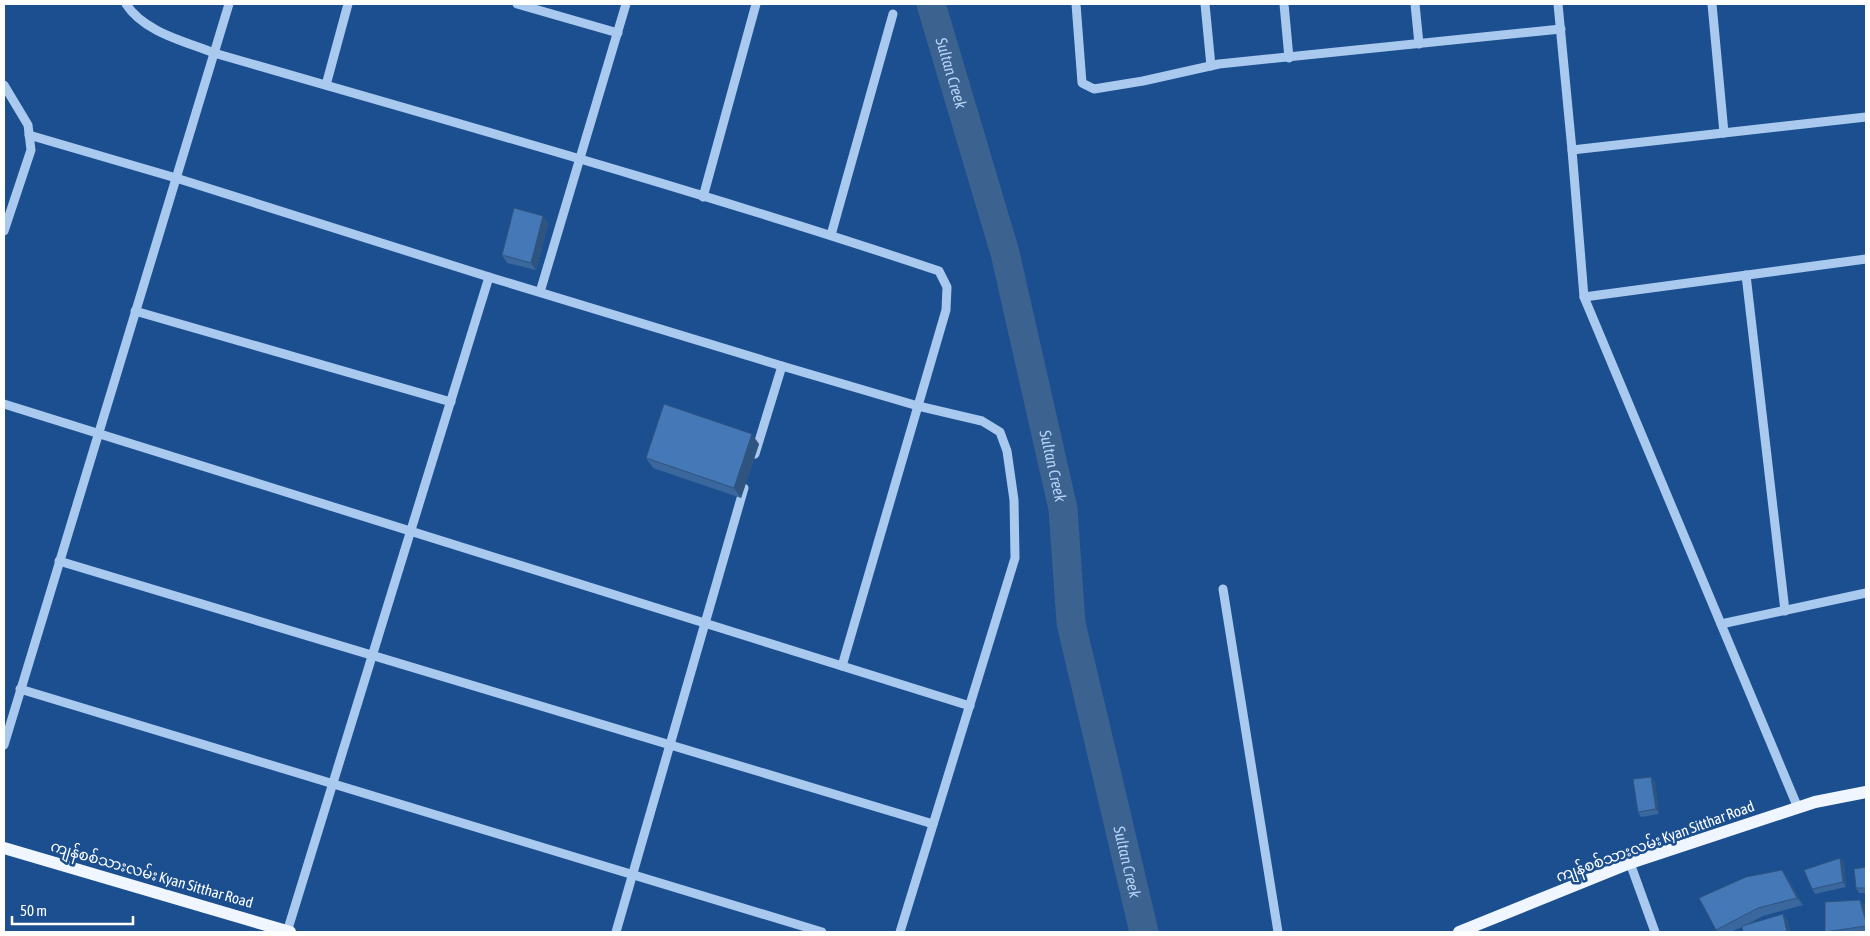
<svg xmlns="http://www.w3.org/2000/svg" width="1870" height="936" font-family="'Asap Condensed','Noto Sans Myanmar',sans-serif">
<rect width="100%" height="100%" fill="#1b4f8f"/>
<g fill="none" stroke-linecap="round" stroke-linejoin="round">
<path stroke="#3c6290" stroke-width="29" id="s1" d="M931 4 1005 253 1063 509 1071 623 1144 932"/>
<g stroke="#a9c9ee" stroke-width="9">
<path d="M126 4C144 32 184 41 214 53 456 123 700 191 939 271L947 287 946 310 842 666"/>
<polyline points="517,4 618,33"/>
<polyline points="1076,4 1082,83 1094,89 1143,81 1219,64 1561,29"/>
<polyline points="1205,4 1211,66"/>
<polyline points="1284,4 1289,58"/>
<polyline points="1415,4 1419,44"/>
<polyline points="1558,4 1572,150 1584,297 1798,808"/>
<polyline points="1712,4 1724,133"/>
<polyline points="4,85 28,125 31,150 4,231"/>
<polyline points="326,85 348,4"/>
<polyline points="29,135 176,178 489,277 782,366 918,406 982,421 1000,432 1007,451 1014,500 1015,558 900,932"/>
<polyline points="1572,150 1866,117"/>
<polyline points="703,197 756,4"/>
<polyline points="831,235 893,14"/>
<polyline points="1746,275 1785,611"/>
<polyline points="540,292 626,4"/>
<polyline points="1584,297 1866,259"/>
<polyline points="135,311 451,402"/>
<polyline points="4,404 970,706"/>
<polyline points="755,454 782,366"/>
<polyline points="59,561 933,824"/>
<polyline points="1223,589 1278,932"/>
<polyline points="1721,624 1866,593"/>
<polyline points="20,689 822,932"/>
<polyline points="4,745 229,4"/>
<polyline points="1630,863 1655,932"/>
<polyline points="287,932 489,277"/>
<polyline points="616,932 744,488"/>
</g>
<g stroke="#f0f6ff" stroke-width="12">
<polyline points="4,848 290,932"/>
<polyline points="1459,932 1630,863 1815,802 1866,792"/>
</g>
</g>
<g fill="#3a679d">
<polygon points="543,216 548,224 536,270 507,263 502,255"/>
<polygon points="759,444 741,498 653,468 646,458"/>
<polygon points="1651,777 1655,782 1659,814 1641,817 1638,812"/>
<polygon points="1844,863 1846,887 1815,894 1812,889"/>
<polygon points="1866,867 1866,893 1859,893 1856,888"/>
<polygon points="1787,877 1803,905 1763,916 1746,925 1783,914 1788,922 1742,927 1731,932 1718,932 1716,930"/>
<polygon points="1860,900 1864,905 1866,914 1866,932 1825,932"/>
</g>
<g fill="#305480">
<polygon points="543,216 548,224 536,270 531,263"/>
<polygon points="752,434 759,444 741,498 734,488"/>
<polygon points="1651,777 1655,782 1659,814 1656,809"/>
<polygon points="1840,858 1844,863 1846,887 1843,882"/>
<polygon points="1782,870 1787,877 1803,905 1797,898"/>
<polygon points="1860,900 1864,905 1866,914 1866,922"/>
<polygon points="1783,914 1788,922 1791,932 1787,932"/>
</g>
<g fill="#4478b7" stroke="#305480">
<polygon points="514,208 543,216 531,263 502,255"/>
<polygon points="664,404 752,434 734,488 646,458"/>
<polygon points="1651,777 1656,809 1638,812 1633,779"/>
<polygon points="1840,858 1843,882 1812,889 1804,870"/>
<polygon points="1866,867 1866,888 1856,888 1854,869"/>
<polygon points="1782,870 1797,898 1758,908 1716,930 1699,898 1746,877"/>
<polygon points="1860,900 1866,922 1866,926 1825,932 1825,902"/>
<polygon points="1783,914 1787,932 1743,932 1742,926"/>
</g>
<g text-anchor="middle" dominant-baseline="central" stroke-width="5" stroke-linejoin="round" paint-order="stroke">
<g font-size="15" fill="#fff" stroke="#1b4f8f">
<text transform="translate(1655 841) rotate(-20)">ကျန်စစ်သားလမ်း Kyan Sitthar Road</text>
<text transform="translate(152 874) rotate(16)">ကျန်စစ်သားလမ်း Kyan Sitthar Road</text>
</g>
<g font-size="16" font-style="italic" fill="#b5d3f5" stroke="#1b4f8f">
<text stroke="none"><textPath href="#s1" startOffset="72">Sultan Creek</textPath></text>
<text stroke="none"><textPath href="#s1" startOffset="478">Sultan Creek</textPath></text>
<text stroke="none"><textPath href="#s1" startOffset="882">Sultan Creek</textPath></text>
</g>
</g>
<rect width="1870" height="936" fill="none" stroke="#ffffff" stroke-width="10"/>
<path d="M12 916v8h121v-8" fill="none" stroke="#ffffff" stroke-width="2.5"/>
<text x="20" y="916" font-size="15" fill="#ffffff" stroke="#1b4f8f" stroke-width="4" paint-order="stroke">50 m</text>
</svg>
